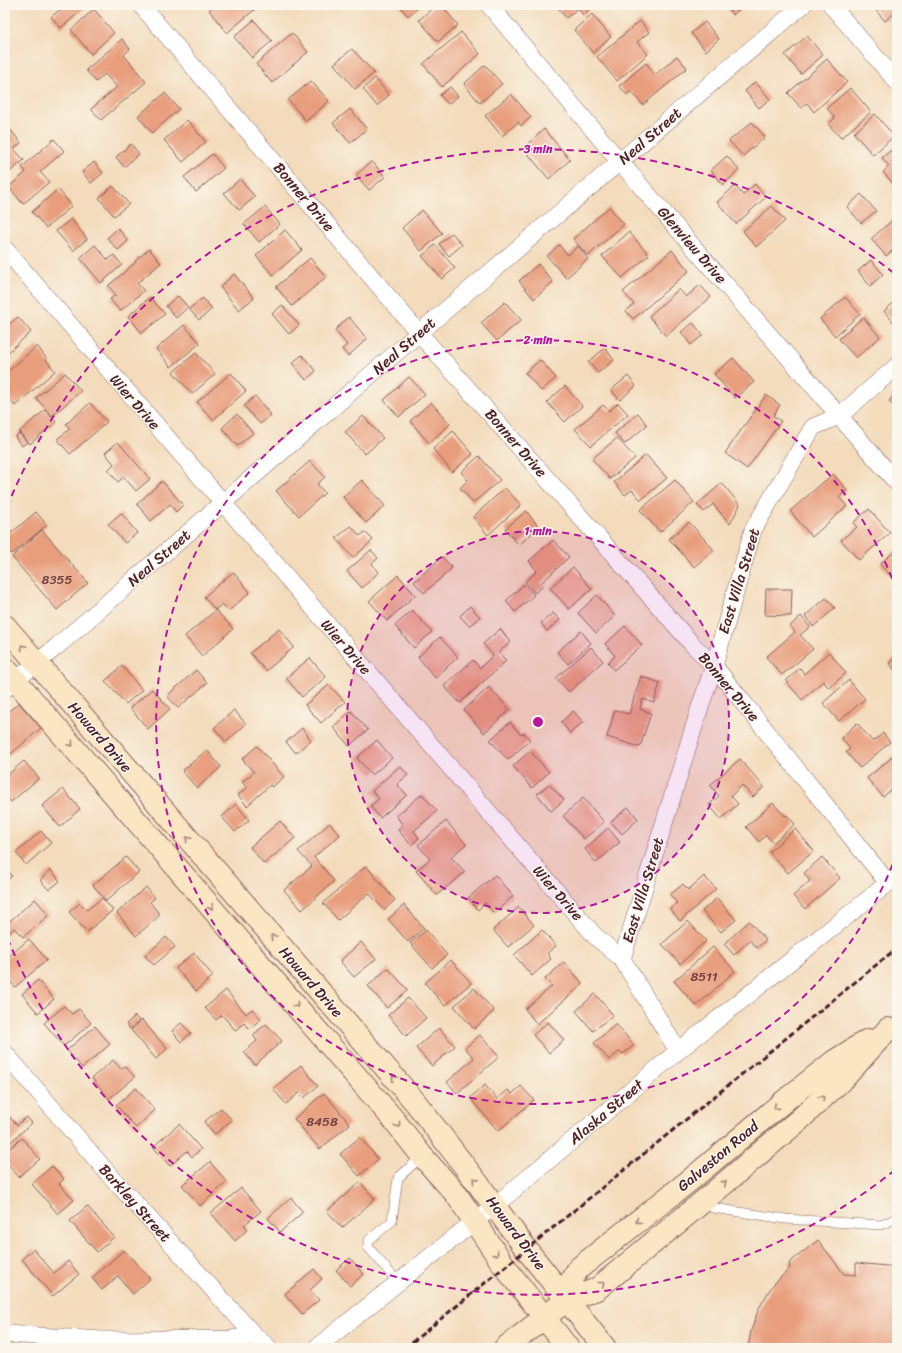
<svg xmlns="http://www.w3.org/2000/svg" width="902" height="1353" font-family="Sriracha,sans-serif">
<rect width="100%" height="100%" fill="#fbf7ec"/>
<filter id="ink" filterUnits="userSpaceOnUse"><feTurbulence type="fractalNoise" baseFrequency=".025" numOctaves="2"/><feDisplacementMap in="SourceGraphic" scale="8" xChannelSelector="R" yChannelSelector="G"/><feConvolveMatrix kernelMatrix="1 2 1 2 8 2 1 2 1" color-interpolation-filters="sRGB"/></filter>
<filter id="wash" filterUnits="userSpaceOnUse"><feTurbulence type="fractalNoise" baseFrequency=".012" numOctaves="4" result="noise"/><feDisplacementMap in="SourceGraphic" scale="16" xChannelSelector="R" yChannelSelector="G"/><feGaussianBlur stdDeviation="0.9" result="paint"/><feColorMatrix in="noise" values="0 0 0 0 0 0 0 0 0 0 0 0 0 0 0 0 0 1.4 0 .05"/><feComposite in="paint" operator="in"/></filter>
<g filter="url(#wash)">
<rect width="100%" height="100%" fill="#f3dbbc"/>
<g id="blocks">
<g fill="#e89e7d">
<polygon points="57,5 88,5 61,28 51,17 61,9"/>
<polygon points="215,5 260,5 227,33 209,10"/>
<polygon points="399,5 421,5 408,16"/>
<polygon points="436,5 441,5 458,25 438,42 419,20"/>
<polygon points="556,5 595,5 583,15 578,8 566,18"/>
<polygon points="724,5 745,5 733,15"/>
<polygon points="871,5 897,5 897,11 885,21"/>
<polygon points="94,9 114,33 91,54 71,30"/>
<polygon points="592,14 611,37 593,53 574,30"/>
<polygon points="254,20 272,41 252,58 234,37"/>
<polygon points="640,21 649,32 637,42 648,54 617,81 597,57"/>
<polygon points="705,22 719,39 706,51 691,33"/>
<polygon points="461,32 480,54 442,87 423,64"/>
<polygon points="292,33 308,52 272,83 256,64"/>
<polygon points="807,36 823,55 801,74 785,55"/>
<polygon points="122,39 130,49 124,55 146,82 101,120 91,109 117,87 105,74 96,82 86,70"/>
<polygon points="352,49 374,73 355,89 334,64"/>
<polygon points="677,56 687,68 643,105 631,91 627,95 619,86 646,63 655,75"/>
<polygon points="827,59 847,82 814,112 807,103 801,108 788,93"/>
<polygon points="485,65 502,84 480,103 464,84"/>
<polygon points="375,78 389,95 377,106 363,89"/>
<polygon points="311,81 329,101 306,121 288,100"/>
<polygon points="755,82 770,99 759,108 745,91"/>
<polygon points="450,87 458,96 448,104 440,95"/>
<polygon points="850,88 871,112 841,138 828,124 835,118 827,108"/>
<polygon points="165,93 179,109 152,133 138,116"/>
<polygon points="511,94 531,117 521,126 518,122 502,136 485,116"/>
<polygon points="350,109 367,129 350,143 333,123"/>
<polygon points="875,114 894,136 873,155 854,133"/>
<polygon points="187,120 206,142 183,162 164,140"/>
<polygon points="752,122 765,137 743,156 729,141"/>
<polygon points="10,129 21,143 14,149 24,160 5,176 5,133"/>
<polygon points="544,129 570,160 549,179 523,148"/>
<polygon points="54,139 64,151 40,172 49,182 23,204 9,187 26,172 22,167"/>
<polygon points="131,144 139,154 124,167 116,157"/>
<polygon points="897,145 897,186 896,187 883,172 889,166 882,158"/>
<polygon points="212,154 224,168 196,192 184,177"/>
<polygon points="727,156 739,170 723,185 711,170"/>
<polygon points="372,161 385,177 369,190 356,175"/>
<polygon points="94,162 103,173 91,183 82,172"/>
<polygon points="240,179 255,197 239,210 224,193"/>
<polygon points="755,184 766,197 736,224 717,202 735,186 743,195"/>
<polygon points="113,186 129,204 114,216 99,198"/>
<polygon points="58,189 72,206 46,228 32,212"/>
<polygon points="861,194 876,211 861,223 847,207"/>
<polygon points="772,206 785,221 756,247 743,231"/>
<polygon points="265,207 280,224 259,242 244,224"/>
<polygon points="609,207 624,224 588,256 573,239"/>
<polygon points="422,210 442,233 421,251 402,228"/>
<polygon points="897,216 897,240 894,243 897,247 886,256 871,239"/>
<polygon points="71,219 87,239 73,251 56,231"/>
<polygon points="118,228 128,241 118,250 107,238"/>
<polygon points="285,230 302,250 273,275 256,256"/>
<polygon points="629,232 649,255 622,278 602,256"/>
<polygon points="452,233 462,245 449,256 439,244"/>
<polygon points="95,245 108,260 114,255 122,265 101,283 80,258"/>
<polygon points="435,245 455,268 442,279 422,256"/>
<polygon points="559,245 568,255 578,246 588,259 566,278 547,256"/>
<polygon points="149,249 161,263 137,283 144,291 120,311 110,299 116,295 108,286 136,262 135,261"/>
<polygon points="672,250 689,271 633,319 626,311 634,304 623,292"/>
<polygon points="310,258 326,277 292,306 276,287"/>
<polygon points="871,260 883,274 870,286 858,271"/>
<polygon points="538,264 553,282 534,299 519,281"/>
<polygon points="234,274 254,298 239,310 220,287"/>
<polygon points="700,285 711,297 666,336 649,316 679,289 686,297"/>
<polygon points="178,296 188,307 176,318 166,306"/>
<polygon points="150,297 165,314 142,333 128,316"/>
<polygon points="845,297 860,314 835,336 820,319"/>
<polygon points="203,298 212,309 199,320 189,309"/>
<polygon points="897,300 897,322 895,324 884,311"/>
<polygon points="505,302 521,320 497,341 481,323"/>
<polygon points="282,305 299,325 289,334 272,314"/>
<polygon points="18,317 31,332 5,355 5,328"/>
<polygon points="349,317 367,339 348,356 342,349 347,345 335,330"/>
<polygon points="863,317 880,337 856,358 839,339"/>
<polygon points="693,323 703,335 691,345 681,332"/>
<polygon points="184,325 200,343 171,367 156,349"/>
<polygon points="37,346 47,359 46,360 55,371 15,406 9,399 5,402 5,374"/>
<polygon points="605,348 614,360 598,373 588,362"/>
<polygon points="196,353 215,374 192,394 173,372"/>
<polygon points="302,355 316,371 306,380 292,363"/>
<polygon points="733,358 754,382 735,398 714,374"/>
<polygon points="540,360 556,378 541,391 525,373"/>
<polygon points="65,373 81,391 52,416 36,398"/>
<polygon points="231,373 246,391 213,420 197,402"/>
<polygon points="628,376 636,386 620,400 611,390"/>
<polygon points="409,377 425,394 399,417 384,400"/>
<polygon points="565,386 582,406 565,422 547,402"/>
<polygon points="897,394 897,410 889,401"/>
<polygon points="766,395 780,405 773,416 781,421 747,469 725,453"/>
<polygon points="255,396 271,415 260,424 244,406"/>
<polygon points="431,402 450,424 429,443 410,421"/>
<polygon points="90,403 107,422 70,454 57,439 70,429 66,424"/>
<polygon points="618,403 628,414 591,446 575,429 603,405 609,411"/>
<polygon points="45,410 56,422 30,444 19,432"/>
<polygon points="638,413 647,425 625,444 615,433"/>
<polygon points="237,414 253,433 237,446 222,428"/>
<polygon points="363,416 383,438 365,454 345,432"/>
<polygon points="453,431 473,454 452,472 433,449"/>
<polygon points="19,433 27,442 22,446 15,437"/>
<polygon points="617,438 635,458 610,479 592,459"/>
<polygon points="118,442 150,479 136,491 124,477 118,482 108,470 114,464 105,453"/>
<polygon points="646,455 667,478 641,500 632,490 625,495 614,482"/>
<polygon points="479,456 500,480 473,503 460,488 468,480 461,472"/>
<polygon points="310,461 325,477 317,484 325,493 299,516 276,491"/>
<polygon points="833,474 847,490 839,497 847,506 812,537 790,511"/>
<polygon points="362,480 385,506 366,523 343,497"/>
<polygon points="675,480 694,502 660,532 640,510"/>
<polygon points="162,481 183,505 176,512 170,504 151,521 137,504"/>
<polygon points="722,483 740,505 730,524 713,504 704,512 697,505"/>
<polygon points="505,488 521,505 488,535 473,517"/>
<polygon points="869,509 890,533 859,560 841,540 857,527 853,523"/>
<polygon points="526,511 539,527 519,545 505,529"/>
<polygon points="36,512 47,525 12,554 10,552 5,556 5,525 11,533"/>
<polygon points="121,513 137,533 125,543 108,524"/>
<polygon points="689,522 714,550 694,567 669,539"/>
<polygon points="351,526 360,536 365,532 373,540 353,558 336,538"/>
<polygon points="42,530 88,583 57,610 12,557"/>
<polygon points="553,540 569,557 541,583 543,586 535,593 525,582 537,571 529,561"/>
<polygon points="897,549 897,577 894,580 880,564"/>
<polygon points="371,550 378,558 372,564 379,572 362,588 347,571"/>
<polygon points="442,557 452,568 424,593 414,582"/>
<polygon points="573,567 592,589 569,609 550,588"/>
<polygon points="233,572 250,592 229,611 222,604 215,610 204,597"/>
<polygon points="398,575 415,595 387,621 369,601"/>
<polygon points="524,584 534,595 515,612 506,601"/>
<polygon points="766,589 792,589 791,616 765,615"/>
<polygon points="597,595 615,616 596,633 578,613"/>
<polygon points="826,598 835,608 813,627 805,616"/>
<polygon points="470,606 480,617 469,626 460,616"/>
<polygon points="216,610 233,629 202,656 185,636"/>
<polygon points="412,610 432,632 414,648 395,626"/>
<polygon points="553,613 560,620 547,631 541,623"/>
<polygon points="801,616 810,627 800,635 813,649 782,675 766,657 795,632 790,626"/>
<polygon points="625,626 642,645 614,670 608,663 615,656 605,644"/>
<polygon points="279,629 294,647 266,671 250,653"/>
<polygon points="500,629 511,642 499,652 506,661 460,703 444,686 473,660 480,668 493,655 483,644"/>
<polygon points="581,631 591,643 568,664 557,652"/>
<polygon points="440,637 458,657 435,678 418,657"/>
<polygon points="591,647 603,661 569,692 556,678"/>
<polygon points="829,652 846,673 829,688 823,681 802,700 786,681 800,668 804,674"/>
<polygon points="897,655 897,673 889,663"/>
<polygon points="310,658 326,677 302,697 286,678"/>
<polygon points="122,666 142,690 126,704 105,681"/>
<polygon points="196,670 207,683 178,708 167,696"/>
<polygon points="641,676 660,683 654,703 643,699 640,709 651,713 640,747 607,737 615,710 629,714"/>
<polygon points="849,680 865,699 839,721 823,703"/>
<polygon points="329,685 345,702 321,723 305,705"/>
<polygon points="489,687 510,710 484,733 464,710"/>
<polygon points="152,689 170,709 148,729 130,708"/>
<polygon points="19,703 41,728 5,759 5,714"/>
<polygon points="234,710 246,724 226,742 214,728"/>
<polygon points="351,711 368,730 349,746 333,727"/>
<polygon points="573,711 583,722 570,733 561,722"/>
<polygon points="510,722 521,735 524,733 530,740 508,760 490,740"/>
<polygon points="857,723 873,742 883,733 890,742 860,768 846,752 850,749 841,738"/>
<polygon points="302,728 311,740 296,753 286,742"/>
<polygon points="377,740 392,758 372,775 357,758"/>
<polygon points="257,746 284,777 272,787 270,785 247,806 238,795 247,788 242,782 254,772 242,759"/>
<polygon points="207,750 221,767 197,788 182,771"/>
<polygon points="530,751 549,772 532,788 513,766"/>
<polygon points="897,753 897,784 883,797 867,778"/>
<polygon points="740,759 764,787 753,797 742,785 731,796 738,804 721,819 709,805 719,796 710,785"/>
<polygon points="24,761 39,778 11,802 5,795 5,777"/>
<polygon points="400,766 408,775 397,784 407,795 380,818 370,806 379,799 372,791"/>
<polygon points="549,784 564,800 551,811 537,794"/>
<polygon points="63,789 80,809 60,827 42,806"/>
<polygon points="422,794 437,811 414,831 419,838 411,845 398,830 403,825 396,816"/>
<polygon points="583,798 604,822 584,839 563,816"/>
<polygon points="773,803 785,816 787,815 795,824 773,843 766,835 759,842 746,827"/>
<polygon points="236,804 249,820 235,832 222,817"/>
<polygon points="628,807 638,819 622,834 611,822"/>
<polygon points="280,821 295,838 264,864 250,847"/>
<polygon points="446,821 466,844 451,857 465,872 437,895 416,871 430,859 418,845"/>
<polygon points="330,823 340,835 314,857 334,881 302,910 284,890 312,866 298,851"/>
<polygon points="608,828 620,842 596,863 585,849"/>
<polygon points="795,829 814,851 788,873 769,852"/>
<polygon points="41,831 51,843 26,865 16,853"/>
<polygon points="126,857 139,872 106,901 93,885"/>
<polygon points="822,857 840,878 805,909 793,896 810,881 804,873"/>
<polygon points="366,866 395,900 384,910 369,893 338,920 323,903"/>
<polygon points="5,868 12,876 5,882"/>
<polygon points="51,870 60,881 49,890 40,880"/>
<polygon points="495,875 513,896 494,913 485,903 478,910 468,898"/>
<polygon points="704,876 716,889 680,921 670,909 677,903 670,895 683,884 688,890"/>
<polygon points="146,887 155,898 150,902 160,915 136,936 117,913"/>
<polygon points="102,898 113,910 87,932 69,912 80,903 87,910"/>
<polygon points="717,898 736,920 721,932 702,911"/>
<polygon points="35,899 49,915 23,937 14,928 5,936 5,915 10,921"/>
<polygon points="404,905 424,928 408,942 388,919"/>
<polygon points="519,907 534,925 508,947 493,930"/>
<polygon points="688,921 706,941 680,964 662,944"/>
<polygon points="749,921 766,940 757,948 750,940 734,955 724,944"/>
<polygon points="426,930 447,955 432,968 410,943"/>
<polygon points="542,930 556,946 547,953 551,959 532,976 514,955"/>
<polygon points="166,937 175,947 154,965 145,956"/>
<polygon points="29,939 47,960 15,987 5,975 5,960"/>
<polygon points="361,942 376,959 354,977 340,961"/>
<polygon points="713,947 735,971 696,1006 674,981"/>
<polygon points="194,953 213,976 196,991 176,968"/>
<polygon points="451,960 471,983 445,1006 425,983"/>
<polygon points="564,962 583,984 537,1024 525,1009 552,986 545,979"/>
<polygon points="388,968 408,990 387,1008 368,986"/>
<polygon points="38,980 54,999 38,1013 22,994"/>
<polygon points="474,988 494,1011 474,1029 454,1006"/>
<polygon points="226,990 246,1014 252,1009 261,1019 249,1029 244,1023 236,1031 222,1015 216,1020 205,1008"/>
<polygon points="595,994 613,1015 593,1031 576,1011"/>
<polygon points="408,998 426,1018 406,1036 388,1015"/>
<polygon points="64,1006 72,1014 79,1009 91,1023 64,1046 44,1023"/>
<polygon points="135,1016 139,1021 130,1029 126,1024"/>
<polygon points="142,1020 167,1049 156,1059 131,1030"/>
<polygon points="548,1022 564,1040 549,1053 533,1035"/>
<polygon points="181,1023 191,1033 181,1042 172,1031"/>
<polygon points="266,1024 282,1041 255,1065 244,1052 257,1041 253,1035"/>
<polygon points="616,1024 634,1045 623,1054 620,1051 609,1060 594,1043"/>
<polygon points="95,1026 110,1044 82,1068 67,1050"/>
<polygon points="439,1028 455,1046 432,1066 416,1048"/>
<polygon points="480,1035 499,1057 457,1093 447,1082 474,1058 465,1048"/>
<polygon points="113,1060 121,1069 125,1066 135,1077 109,1099 92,1078"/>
<polygon points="301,1065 318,1086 304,1098 299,1093 286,1104 273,1089"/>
<polygon points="485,1085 497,1099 508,1090 512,1094 521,1086 534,1100 498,1131 470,1098"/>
<polygon points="136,1088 155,1110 136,1128 116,1105"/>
<polygon points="324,1093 350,1124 320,1149 294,1119"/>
<polygon points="221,1108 232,1120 215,1134 204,1122"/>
<polygon points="5,1112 17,1125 27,1117 32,1123 5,1147"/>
<polygon points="179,1124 201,1149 192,1157 187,1151 170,1166 153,1147"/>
<polygon points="360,1137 378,1159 359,1176 340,1154"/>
<polygon points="22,1138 40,1159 19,1177 5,1161 5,1152"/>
<polygon points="210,1162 227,1182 200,1206 182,1185"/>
<polygon points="52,1166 64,1179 59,1184 74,1200 58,1214 32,1184"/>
<polygon points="360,1182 375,1199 342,1228 327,1211"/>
<polygon points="241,1188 261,1211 244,1225 248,1229 235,1241 211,1213"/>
<polygon points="291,1198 303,1212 280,1232 268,1218"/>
<polygon points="87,1206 114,1237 97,1252 70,1221"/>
<polygon points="818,1240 844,1274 856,1275 856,1263 897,1267 897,1348 748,1348 751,1331 759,1308 772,1286 790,1268 789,1263"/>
<polygon points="33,1249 54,1273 68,1261 79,1274 53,1296 22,1259"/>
<polygon points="124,1250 150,1279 133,1294 118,1276 102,1290 92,1278"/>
<polygon points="350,1258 364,1274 350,1286 336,1270"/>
<polygon points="314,1269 322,1279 310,1290 319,1300 302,1314 285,1294"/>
</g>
</g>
</g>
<g filter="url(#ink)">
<use href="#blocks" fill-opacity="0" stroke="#85615e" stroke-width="1"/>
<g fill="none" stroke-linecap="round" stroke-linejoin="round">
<defs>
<g id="lane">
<polyline points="706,1199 713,1208 786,1219 881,1225 897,1218"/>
<polyline points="398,1282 368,1247 369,1240 392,1221 398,1178 422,1156"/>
</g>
<g id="street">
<polyline points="141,5 419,333 692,644 714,666 888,883"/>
<polyline points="489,5 620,162 897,483"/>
<polyline points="831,5 897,82"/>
<polyline points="5,249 595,936 622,959 678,1051"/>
<polyline points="5,689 55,648 419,333 803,5"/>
<polyline points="622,959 701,704 714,666 753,530 813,427 839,416 897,366"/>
<polyline points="5,1053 107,1172 255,1336 269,1348"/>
<polyline points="5,1334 102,1340 232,1339 255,1336"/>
<polyline points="316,1348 510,1193 678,1051 897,876"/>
</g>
<g id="secondary">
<polyline points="5,626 416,1103 479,1185 527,1250 605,1348"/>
<polyline points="5,668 394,1120 422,1156 456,1194 505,1267 568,1348"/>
<polyline points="567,1300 573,1277 579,1268 689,1181 783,1102 833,1062 868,1040"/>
<polyline points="505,1348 567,1300 597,1289 706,1199 799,1120 845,1077 888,1029"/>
</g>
</defs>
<use href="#lane" stroke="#85615e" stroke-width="10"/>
<use href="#street" stroke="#85615e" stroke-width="18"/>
<use href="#secondary" stroke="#85615e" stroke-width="24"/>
<use href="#lane" stroke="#fff" stroke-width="9"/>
<use href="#street" stroke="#fff" stroke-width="17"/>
<use href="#secondary" stroke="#fbe6c4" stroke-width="22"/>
<polyline stroke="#4a1f2b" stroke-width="3" stroke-dasharray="6 3" stroke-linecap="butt" points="405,1348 897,948"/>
</g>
<defs><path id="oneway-chevron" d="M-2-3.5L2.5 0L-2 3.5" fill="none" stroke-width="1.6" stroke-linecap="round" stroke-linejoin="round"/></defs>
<g stroke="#a28278">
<use href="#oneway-chevron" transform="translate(23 647) rotate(-131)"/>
<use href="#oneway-chevron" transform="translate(71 744) rotate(49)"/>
<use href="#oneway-chevron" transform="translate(188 839) rotate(-131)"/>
<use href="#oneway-chevron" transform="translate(211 907) rotate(49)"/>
<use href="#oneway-chevron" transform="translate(273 937) rotate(-131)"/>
<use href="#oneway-chevron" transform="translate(296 1005) rotate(49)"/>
<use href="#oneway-chevron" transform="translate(394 1078) rotate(-131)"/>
<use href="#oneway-chevron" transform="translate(822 1098) rotate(-44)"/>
<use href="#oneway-chevron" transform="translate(776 1107) rotate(140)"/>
<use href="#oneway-chevron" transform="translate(398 1125) rotate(52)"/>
<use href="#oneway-chevron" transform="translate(475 1180) rotate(-128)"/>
<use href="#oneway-chevron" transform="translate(724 1183) rotate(-40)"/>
<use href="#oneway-chevron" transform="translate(638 1221) rotate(142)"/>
<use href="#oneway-chevron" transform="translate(496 1254) rotate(55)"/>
<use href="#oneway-chevron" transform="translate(602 1284) rotate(-39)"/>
</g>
</g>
<circle cx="538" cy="722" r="191" fill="#b5179e" fill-opacity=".12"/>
<g fill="none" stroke="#b5179e" stroke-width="2" stroke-dasharray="7 5">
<circle cx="538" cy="722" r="191"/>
<path d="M897 853A382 382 0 1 1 897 591"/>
<path d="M895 1170A573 573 0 0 1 7 937M7 507A573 573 0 0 1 895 274"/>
</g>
<g text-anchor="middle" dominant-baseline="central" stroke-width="3" stroke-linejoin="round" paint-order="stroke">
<g font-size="13" fill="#723f40">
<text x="57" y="579">8355</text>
<text x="704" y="976">8511</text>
<text x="322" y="1121">8458</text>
</g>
<g font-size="15" fill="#4a1f2b" stroke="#fbf7ec">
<text transform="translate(650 136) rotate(-41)">Neal Street</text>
<text transform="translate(304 197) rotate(50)">Bonner Drive</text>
<text transform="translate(692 245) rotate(49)">Glenview Drive</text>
<text transform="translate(404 346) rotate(-41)">Neal Street</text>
<text transform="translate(135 402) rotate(49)">Wier Drive</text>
<text transform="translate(516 443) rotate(49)">Bonner Drive</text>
<text transform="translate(159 558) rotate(-41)">Neal Street</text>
<text transform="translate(739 581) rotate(-73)">East Villa Street</text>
<text transform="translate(346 647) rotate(49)">Wier Drive</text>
<text transform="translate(729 687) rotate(50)">Bonner Drive</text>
<text transform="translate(100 737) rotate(49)">Howard Drive</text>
<text transform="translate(643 890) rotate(-73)">East Villa Street</text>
<text transform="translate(558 893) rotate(49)">Wier Drive</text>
<text transform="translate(311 982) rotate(49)">Howard Drive</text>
<text transform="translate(606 1112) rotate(-40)">Alaska Street</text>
<text transform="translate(718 1156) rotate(-40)">Galveston Road</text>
<text transform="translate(135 1203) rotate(48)">Barkley Street</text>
<text transform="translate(516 1233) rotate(53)">Howard Drive</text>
</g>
</g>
<circle cx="538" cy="722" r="6" fill="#b5179e" stroke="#fbf7ec" stroke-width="2"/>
<g font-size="12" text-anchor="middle" font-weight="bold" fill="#b5179e" stroke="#fbf7ec" stroke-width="3" stroke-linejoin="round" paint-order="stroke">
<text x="538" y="153">3 min</text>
<text x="538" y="344">2 min</text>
<text x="538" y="535">1 min</text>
</g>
<rect width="902" height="1353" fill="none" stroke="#fbf7ec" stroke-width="20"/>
</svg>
